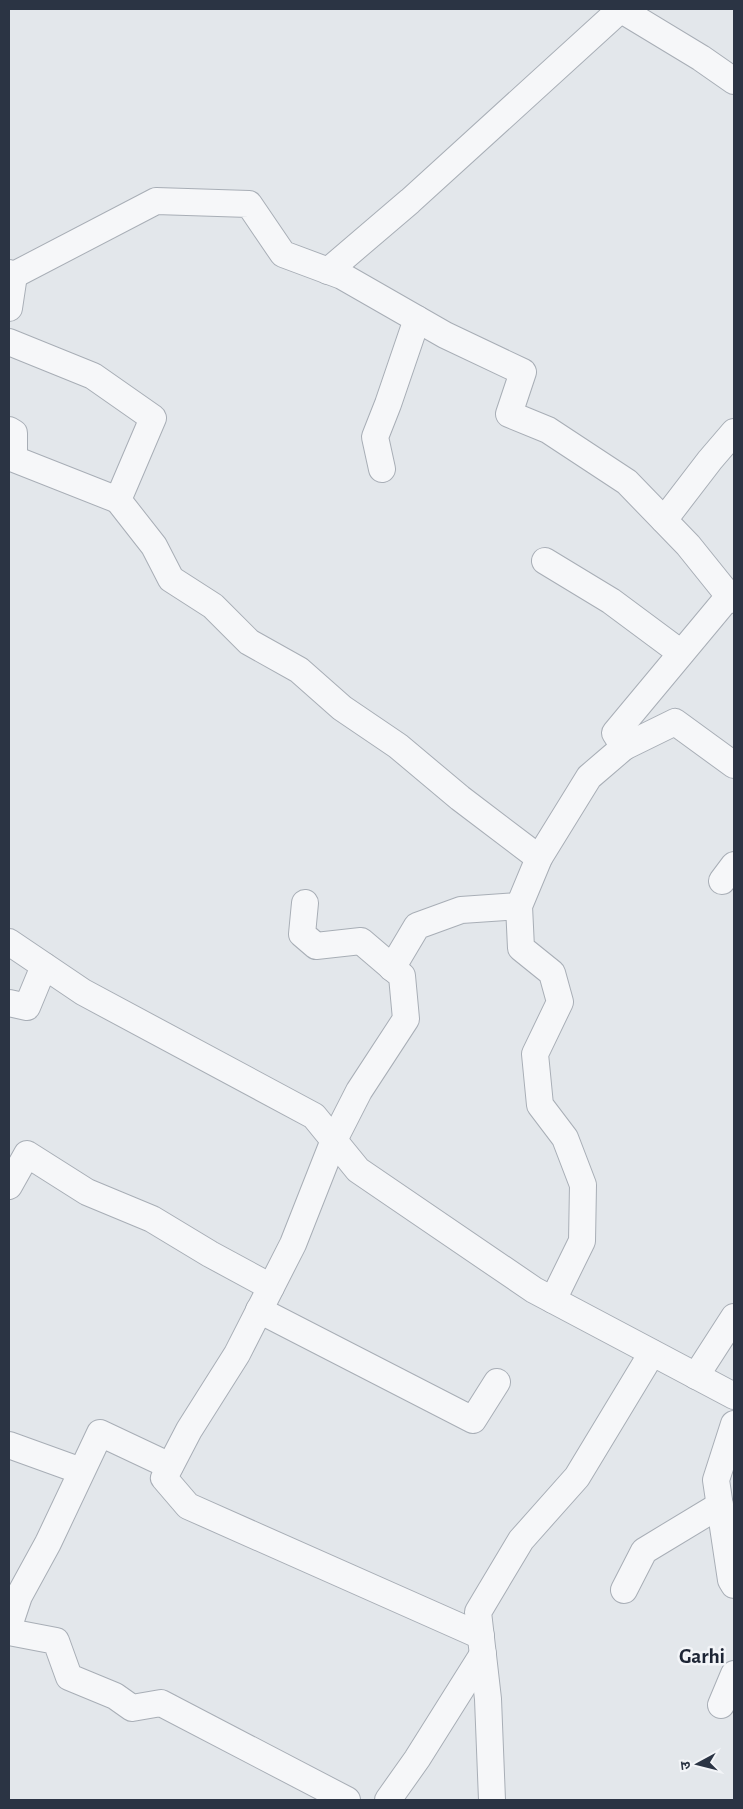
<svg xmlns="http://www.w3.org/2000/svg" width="743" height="1809" font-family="'Alegreya Sans','Noto Sans Devanagari',sans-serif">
<rect width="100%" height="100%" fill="#e3e7eb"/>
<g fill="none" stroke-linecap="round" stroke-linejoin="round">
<defs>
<g id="minor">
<polyline points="620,9 701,58 734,81"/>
<polyline points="328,271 410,201 621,9"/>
<polyline points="9,273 14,275 156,201 249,204 283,254 342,276 445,335 523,372 509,414 548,430 627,482 688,545 729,596 734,600"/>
<polyline points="9,308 14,275"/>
<polyline points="9,342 93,376 153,418 118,500 154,546 171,579 213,606 249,642 299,670 342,708 398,746 460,798 539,858"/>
<polyline points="9,430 14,433 14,459 118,500"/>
<polyline points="382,469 375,437 388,404 417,319"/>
<polyline points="664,520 710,460 734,432"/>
<polyline points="545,561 611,601 681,653"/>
<polyline points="624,747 675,722 734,765"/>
<polyline points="722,881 734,865"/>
<polyline points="305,903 302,934 316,946 361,941 402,976 406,1019 359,1091 334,1140 293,1244 237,1354 189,1430 164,1478 188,1506 481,1636"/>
<polyline points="9,942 83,992 314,1116 358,1170 534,1290 734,1396"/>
<polyline points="392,968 417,926 461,910 519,906"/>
<polyline points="9,1003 27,1007 44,966"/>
<polyline points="9,1186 27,1154 87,1192 152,1219 210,1254 271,1287"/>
<polyline points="553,1300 582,1241 583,1185 565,1138 540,1105 535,1054 560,1002 552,973 521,948 519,906 539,858 589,777 624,747 615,733 729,596"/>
<polyline points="259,1310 473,1420 497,1382"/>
<polyline points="696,1376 734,1317"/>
<polyline points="734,1424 716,1480 731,1580 734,1585"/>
<polyline points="9,1445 81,1471"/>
<polyline points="624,1590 644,1551 720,1505"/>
<polyline points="9,1626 19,1596 48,1543 100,1433 170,1466"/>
<polyline points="9,1632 56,1641 69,1677 115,1696 132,1708 161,1703 347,1800"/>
<polyline points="721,1705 734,1674"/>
<polyline points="388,1800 417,1759 483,1654"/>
<polyline points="492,1800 488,1699 478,1612 521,1540 577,1477 652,1353"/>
</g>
</defs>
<use href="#minor" stroke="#a8aeb6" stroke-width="28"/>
<use href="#minor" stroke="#f6f7f9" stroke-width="26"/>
</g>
<g text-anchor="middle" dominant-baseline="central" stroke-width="5" stroke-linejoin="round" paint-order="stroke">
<g font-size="21" font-weight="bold" fill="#1d2535" stroke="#f3f5f8">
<text x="702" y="1656">Garhi</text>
</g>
</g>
<rect width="743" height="1809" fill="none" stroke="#2b3444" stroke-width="20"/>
<g transform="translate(698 1764) rotate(263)" stroke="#f3f5f8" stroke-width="4" paint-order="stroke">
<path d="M0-4L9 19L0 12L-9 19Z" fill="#2b3444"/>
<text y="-8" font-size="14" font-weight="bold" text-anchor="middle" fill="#2b3444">उ</text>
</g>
</svg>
